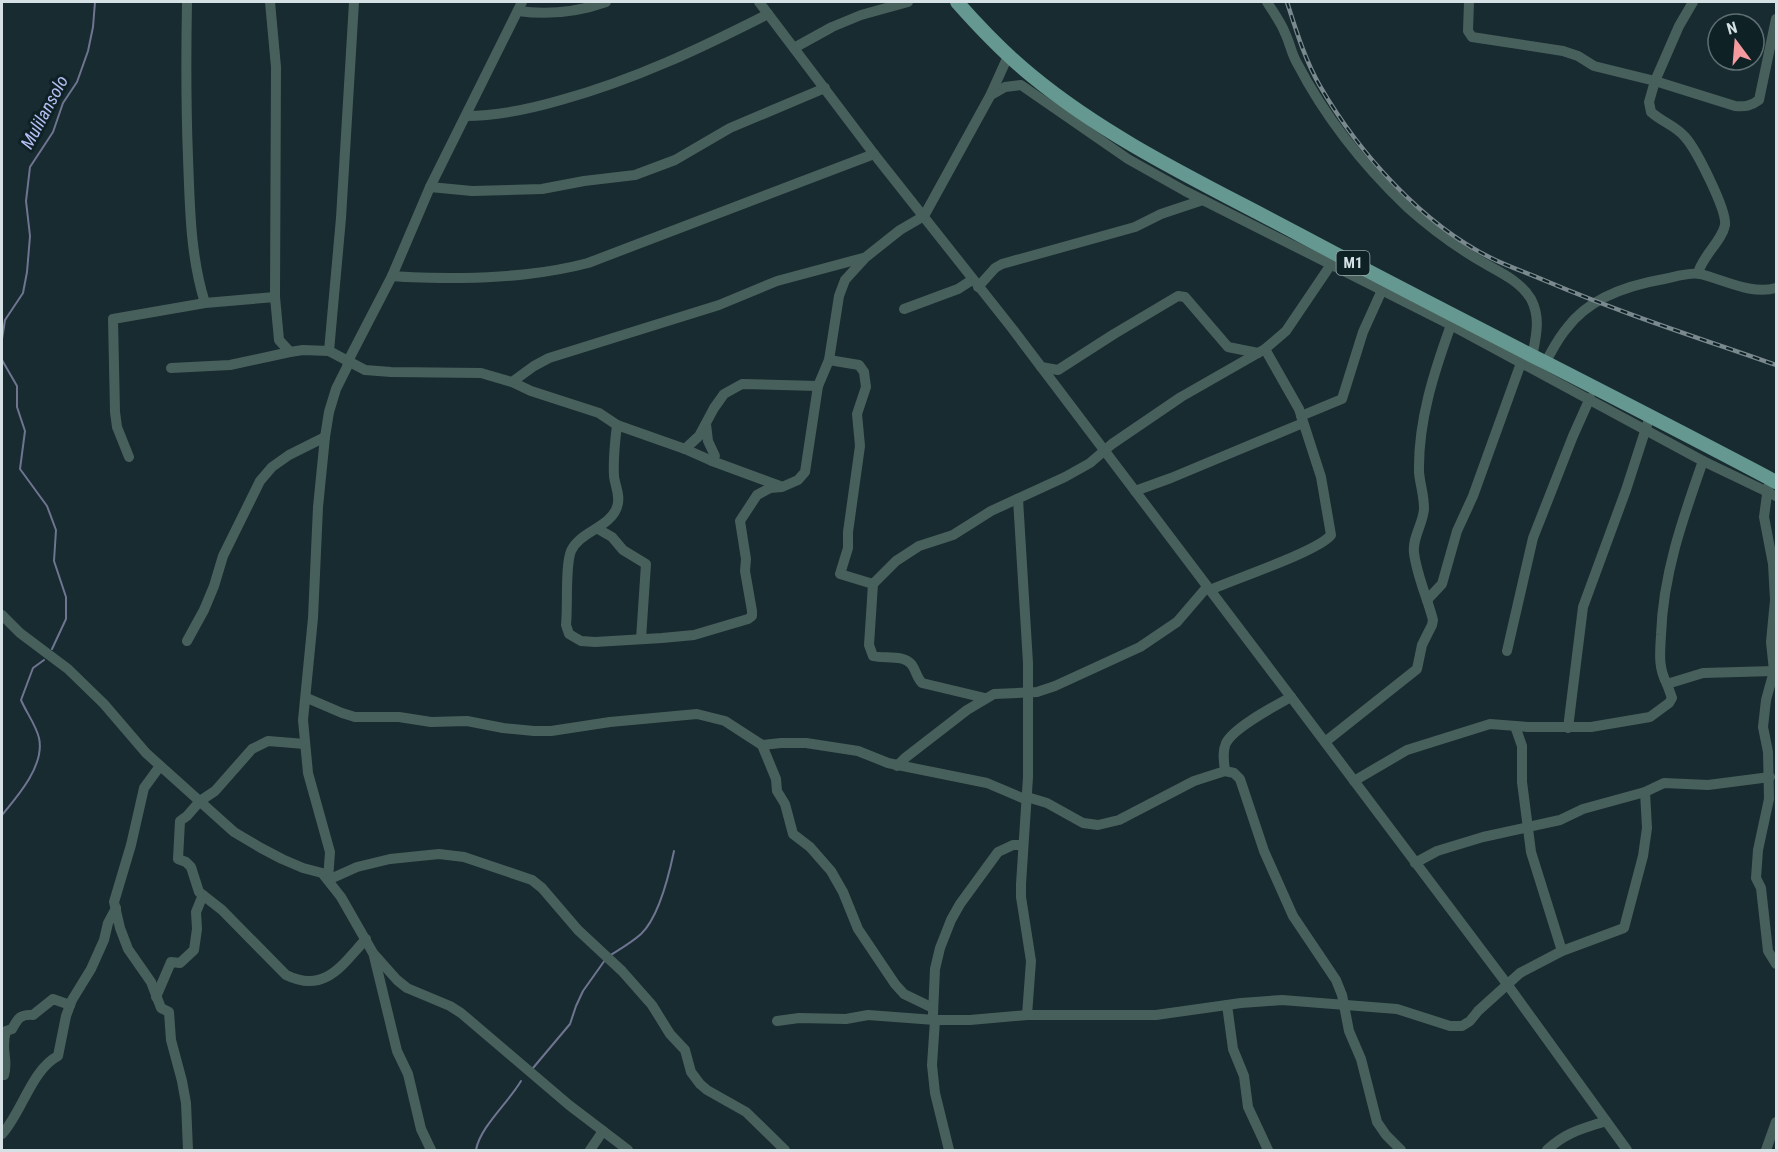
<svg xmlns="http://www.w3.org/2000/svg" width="1778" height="1152" font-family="'Roboto Condensed',sans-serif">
<rect width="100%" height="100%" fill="#182b30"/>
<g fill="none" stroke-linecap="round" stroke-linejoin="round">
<g stroke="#6f7491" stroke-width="2">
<polyline points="2,339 5,320 23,293 27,272 30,236 26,201 30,167 53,132 63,103 77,82 88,51 93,27 95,2"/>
<polyline points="2,360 17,386 17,407 25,431 20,469 47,506 56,530 54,561 66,597 66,619 52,649"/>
<path d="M2 815C18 796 45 765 39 738 36 725 26 712 21 700L33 668 44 660"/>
<path d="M609 956C620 949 631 943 641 934 659 917 669 875 674 851"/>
<polyline points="533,1068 570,1024 576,1006 583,991 605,960"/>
<path d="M476 1150C480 1127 508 1103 521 1081"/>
</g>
<g stroke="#48605c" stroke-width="10">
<path d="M187 2C186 54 186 106 188 158 190 207 190 255 205 303"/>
<polyline points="270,2 276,67 275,297"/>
<polyline points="759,2 874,154 1011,327 1291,697 1507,984 1627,1150"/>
<path d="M1267 2C1273 12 1281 22 1285 33 1290 43 1291 53 1297 63 1325 117 1363 165 1407 207 1426 224 1447 240 1469 254 1489 268 1518 277 1531 299 1541 318 1536 337 1532 357"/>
<path d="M1469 2 1468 31 1472 37 1563 51 1578 56 1594 66 1655 81 1649 102 1651 112C1662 122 1676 126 1685 137 1696 149 1727 210 1725 225 1722 241 1703 255 1698 273"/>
<path d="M1693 2 1679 26 1655 81 1735 106C1745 107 1751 106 1759 100L1776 19"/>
<path d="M518 11C547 15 578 12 606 2"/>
<polyline points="794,48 832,27 861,15 908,2"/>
<polyline points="991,95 1005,87 1021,85 1128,159 1185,191 1451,325 1703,461 1776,496"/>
<path d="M466 116C499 116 530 109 561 100 634 80 701 48 768 14"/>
<polyline points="430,187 472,191 542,189 584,181 635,175 675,160 730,128 825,88"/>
<path d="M392 276C415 278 439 278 462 278 506 277 546 274 588 263L874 154"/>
<polyline points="978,287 995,268 1002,264 1135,227 1161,214 1203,200"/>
<polyline points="904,309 958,289 972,280"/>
<polyline points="329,351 341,218 354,2"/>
<polyline points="829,360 859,365 864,372 866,387 857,414 860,446 848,532 848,548 840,574 873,584"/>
<path d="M1545 363C1552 351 1558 338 1567 328 1589 298 1629 285 1664 279 1674 277 1689 272 1700 274 1725 280 1751 295 1776 288"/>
<polyline points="1041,367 1058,370 1114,334 1178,296 1185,297 1228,347 1258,353"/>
<polyline points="171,368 230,365 290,352"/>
<polyline points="512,382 531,391 599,413 617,425 685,449 712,461 780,486"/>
<polyline points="1301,416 1342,399 1363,332 1382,290"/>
<polyline points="706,424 708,441 715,456 712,461"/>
<path d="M617 425C615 441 613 459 614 476 615 486 621 496 617 507 610 528 580 531 571 551 565 566 568 606 566 625L569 634 581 641 595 642 662 638 694 635 748 619 752 616V611L745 571 746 559 740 521 757 495 770 488 782 487 798 480 805 472 818 386 829 360 839 296 845 280 866 257 900 230 924 216 990 96 1009 54"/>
<polyline points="685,449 699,436 714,408 724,394 742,384 818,386"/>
<polyline points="129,457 117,427 115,412 113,319 205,303 275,297 279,340 290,352 303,350 329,351 365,370 391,372 481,373 512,382 534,366 549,358 719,305 777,281 863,258"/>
<path d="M1703 461C1683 518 1663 574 1661 635 1660 653 1658 668 1667 684L1703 673 1774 671"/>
<polyline points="1768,487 1764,517 1773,564 1775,600 1771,642 1774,671 1766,700 1763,727 1768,752 1769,799 1758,850 1756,878 1761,888 1768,951 1776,964"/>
<polyline points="1135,491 1171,478 1303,423"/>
<polyline points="1018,499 1028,663 1028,777 1021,884 1021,897 1031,961 1027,1015"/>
<polyline points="598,529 612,537 623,550 646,564 641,639"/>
<path d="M1210 590C1234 579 1317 552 1331 535L1321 477 1299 409 1265 349"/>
<polyline points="1427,600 1442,584 1457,531 1473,496 1521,363"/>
<polyline points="2,615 20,633 68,669 104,704 146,753 234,832 261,848 282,859 303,868 322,873 341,897 373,953 397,980 407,988 450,1006 461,1013 569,1105 628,1150"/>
<polyline points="187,641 204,610 214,586 223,556 260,481 272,467 289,455 325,437"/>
<polyline points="1507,651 1533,538 1573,436 1590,398"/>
<polyline points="307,698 342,713 355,717 399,717 431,722 467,721 503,728 534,731 551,731 610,722 697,714 725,721 762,745 781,743 806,743 858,751 888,763 987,783 1027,800"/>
<path d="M985 698 922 683C917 678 916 671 912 665 903 654 885 659 873 656L869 645 873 584 896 561 919 546 953 535 991 511 1065 477 1090 463 1112 444 1181 397 1265 349 1286 331 1334 260"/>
<polyline points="1515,726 1522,746 1522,782 1531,852 1562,951"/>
<polyline points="1568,728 1583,607 1626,490 1648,422"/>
<path d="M1325 742 1417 669 1422 645 1432 625 1433 620C1427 597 1417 576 1414 553 1412 538 1423 524 1424 509 1424 494 1420 485 1419 472 1418 421 1434 372 1451 325"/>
<path d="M305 744 268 741 252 749 215 791 200 801 187 816 180 821 178 859 186 862 191 867 199 892 222 910 286 975C325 994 342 965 366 939"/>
<polyline points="762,745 776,779 777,791 785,804 793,834 810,847 831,871 843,892 858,929 895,984 904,994 933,1008"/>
<polyline points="160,766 144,788 131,845 114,902 120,928 128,949 151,982 161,1008 169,1012 171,1040 182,1081 186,1103 188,1150"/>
<polyline points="897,766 905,758 967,710 994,694 1037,692 1055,686 1140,647 1177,622 1207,587"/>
<polyline points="1225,771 1234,773 1240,779 1264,851 1293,916 1336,980 1342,995 1349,1031 1361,1059 1377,1122 1386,1135 1401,1150"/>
<polyline points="1354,781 1407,750 1490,724 1528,727 1591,727 1650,717 1669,703 1672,698 1667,684"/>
<path d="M1027 797 1047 803 1083 823 1098 825 1119 820 1194 781 1225 771C1224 762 1222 752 1226 743 1234 727 1275 706 1291 697"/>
<polyline points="1415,863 1437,851 1483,837 1560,820 1583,809 1645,792 1664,783 1708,785 1770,777"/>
<polyline points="328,880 330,852 308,773 303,720 313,618 318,507 325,437 329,412 336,389 347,367 348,361 392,276 430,187 522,2"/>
<polyline points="328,880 357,867 390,859 439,854 464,857 532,880 542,888 578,930 622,971 652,1005 670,1034 685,1050 691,1072 700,1084 707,1090 746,1112 785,1150"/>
<polyline points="374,956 397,1051 408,1074 421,1129 431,1150"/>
<polyline points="156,997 171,962 180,963 194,950 197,929 196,912 203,895"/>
<polyline points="1227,1005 1233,1049 1244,1076 1248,1107 1268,1150"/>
<polyline points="933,1014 935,969 940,948 951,920 960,904 998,852 1013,845 1023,845"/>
<polyline points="935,1020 932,1065 935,1093 949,1150"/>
<polyline points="777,1021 799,1018 846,1019 868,1015 935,1020 970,1020 1027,1015 1156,1015 1241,1003 1282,1000 1397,1009 1450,1026 1462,1026 1470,1021 1478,1011 1520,973 1562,951 1624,928 1643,856 1647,828 1645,792"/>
<path d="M4 1075C9 1058 0 1052 6 1031L12 1029C18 1018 20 1014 33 1015L53 999 70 1005"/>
<path d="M2 1134C21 1114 32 1069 58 1056L66 1016 72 1000 91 969 104 940 108 923 116 908"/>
<polyline points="590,1150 603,1131"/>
<path d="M1547 1150C1566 1132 1582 1129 1606 1121"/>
<polyline points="1766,1150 1776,1122"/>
</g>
<path stroke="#659890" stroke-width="14" d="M957 2C980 28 1005 54 1032 76 1112 142 1209 186 1300 235 1457 319 1618 398 1776 482"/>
<defs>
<path id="rail" d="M1287 2C1296 30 1305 60 1320 86 1358 152 1422 224 1491 258 1509 267 1528 273 1546 281 1621 313 1699 338 1776 365"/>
</defs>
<use href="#rail" stroke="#7a898d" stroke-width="4.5"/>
<use href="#rail" stroke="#0e2226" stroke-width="2" stroke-dasharray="7" stroke-linecap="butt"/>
</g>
<g text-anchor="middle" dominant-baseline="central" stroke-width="6" stroke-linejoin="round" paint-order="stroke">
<rect fill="#0e2226" stroke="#99a8ab" stroke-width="1.5" x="1336.5" y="251" width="33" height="24" rx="4.5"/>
<g font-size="15" font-weight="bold" fill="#d5e1e4">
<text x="1353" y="263">M1</text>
</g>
<g font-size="18" font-style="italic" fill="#b8bef4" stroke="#0e2226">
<text transform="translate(44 112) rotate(-62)">Mulilansolo</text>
</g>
</g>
<rect width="1778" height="1152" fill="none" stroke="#d5e1e4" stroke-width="6"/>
<g transform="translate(1736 42) rotate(344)"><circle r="28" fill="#0e2226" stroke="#5e6e72" stroke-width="1.5"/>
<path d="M0-4.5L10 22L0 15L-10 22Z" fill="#f59b9f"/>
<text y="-9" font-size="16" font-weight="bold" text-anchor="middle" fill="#d5e1e4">N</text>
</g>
</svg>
